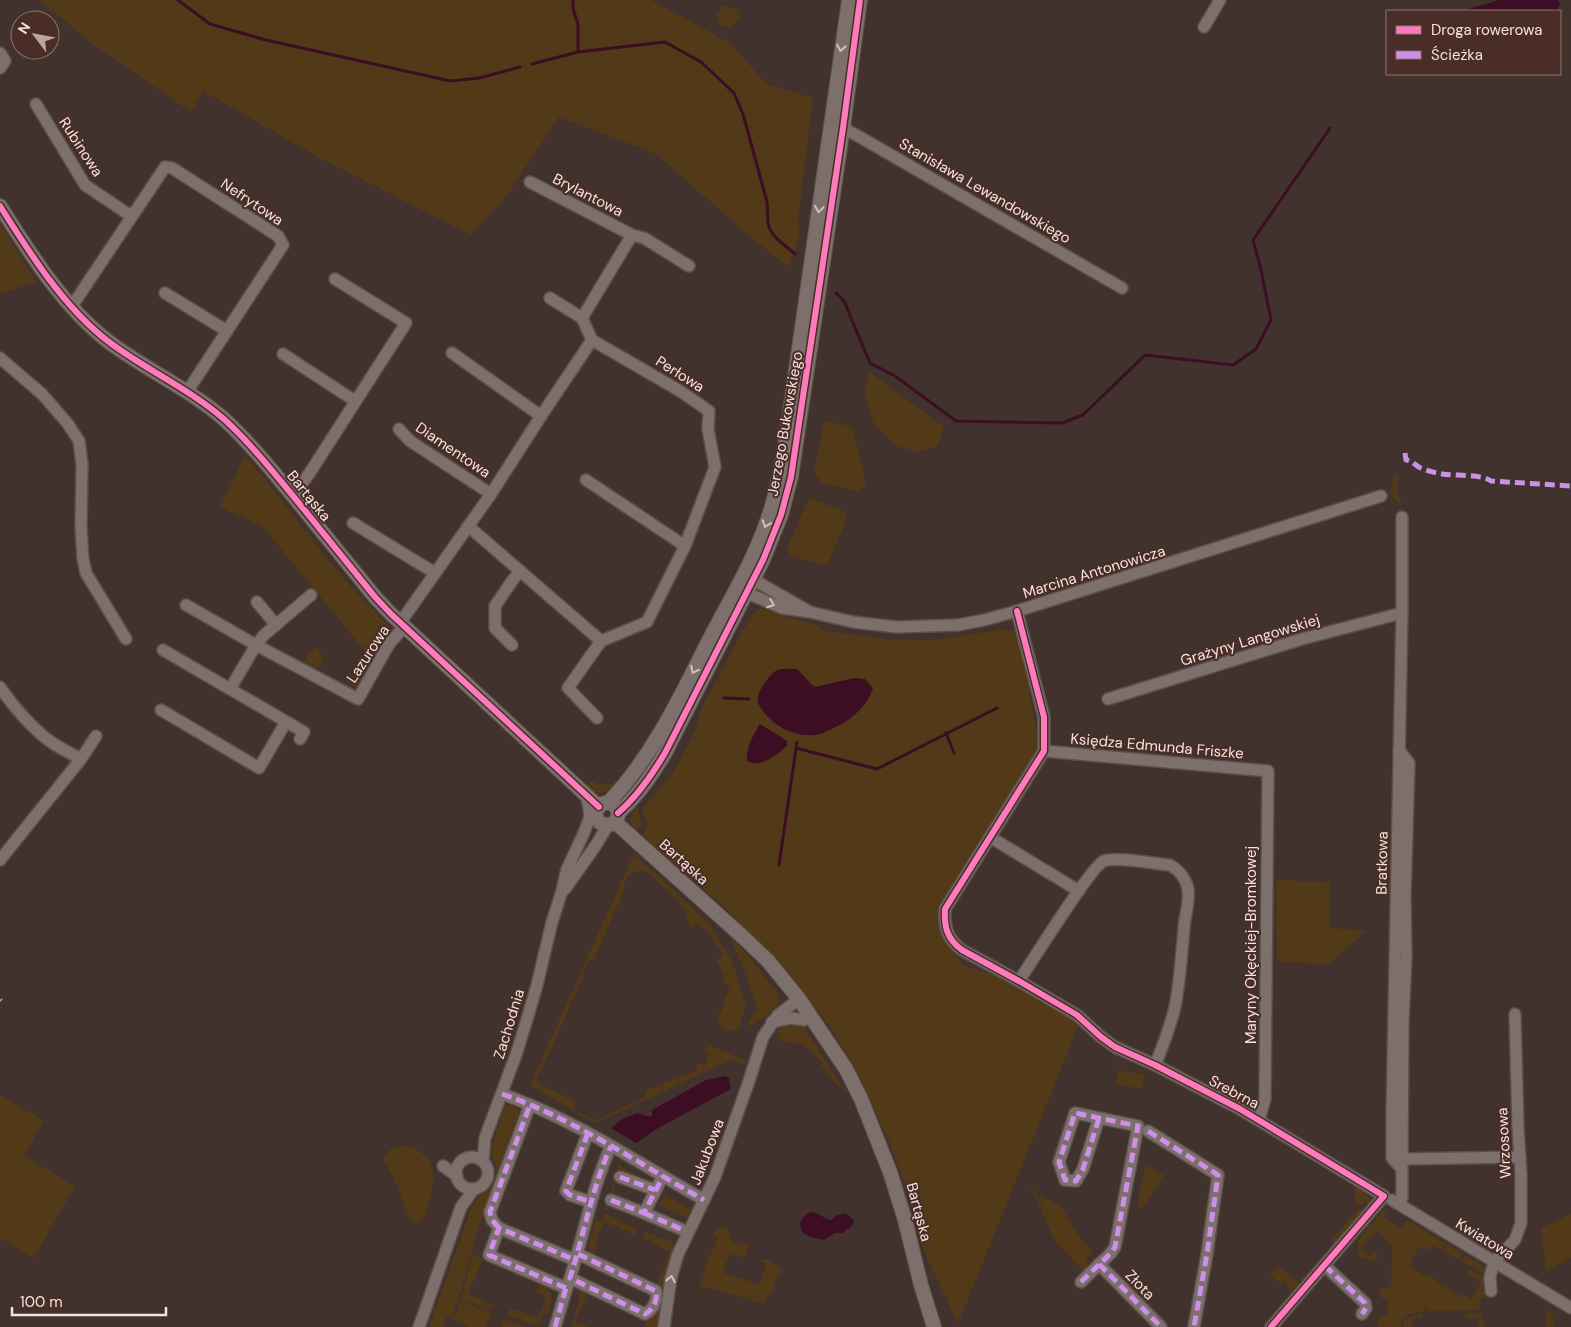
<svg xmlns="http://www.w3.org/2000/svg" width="1571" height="1327" font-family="'DM Sans',sans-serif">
<rect width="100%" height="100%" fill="#41322e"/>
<g fill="#523917" fill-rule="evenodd">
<polygon points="40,0 651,0 732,44 765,83 813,98 798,219 799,239 788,267 755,241 656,154 559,117 506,197 471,235 320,158 203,91 191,112 87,40"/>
<polygon points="723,5 739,10 740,17 732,28 719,25 716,15"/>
<polygon points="0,223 36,282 0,294"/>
<polygon points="869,372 944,427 938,446 915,452 895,445 874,424 864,394"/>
<polygon points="824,421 851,426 859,452 866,486 858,492 821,482 814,471"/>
<path d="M245 455C294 512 335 577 391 627L355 687 348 683 366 652 263 527 220 507Z"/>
<path d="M1398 471C1398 479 1397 488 1398 496 1400 500 1402 502 1402 507L1390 494 1393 477Z"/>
<polygon points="809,498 843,511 847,519 827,566 791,556 787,549"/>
<path d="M762 608 779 615 811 623 825 631 894 640H934L999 630H1013L1019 634 1040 750 945 909 952 948 964 966 1018 983 1078 1020 1079 1024 958 1324 920 1242 909 1194 890 1143 859 1075 829 1025 789 974 723 906 648 841 643 833 649 825C644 820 642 815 643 808L669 776 671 777 699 723 697 721 703 705 751 616ZM797 669 811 684 815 687 855 678 850 720C841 724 831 730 822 733 797 741 761 723 758 697ZM754 733 778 753 760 763 747 755Z"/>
<polygon points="316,647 324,658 317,670 306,663 307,655"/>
<path d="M592 781 600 785 611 784 614 787C603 795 595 794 584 787Z"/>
<path d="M636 807 639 810 640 819 642 824 635 831C629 823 629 815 636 807Z"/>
<path d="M634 854 710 924 732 961 746 1005 739 1027 740 1029C729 1035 713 1028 718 1014L720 1015 726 1001 724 1000 730 988 724 983V975L716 960 723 955 709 933 697 923 693 929 688 923 685 910 678 901 651 875 645 871H636L632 873 626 879 621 898 593 961 589 960 583 974 584 975 536 1082 576 1102 573 1110 596 1120 644 1098 647 1090 695 1071 699 1063 705 1065 709 1054 704 1052 709 1045 745 1060 746 1062 745 1065 731 1060 595 1124 530 1085Z"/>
<polygon points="1276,880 1329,882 1330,928 1366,931 1329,964 1277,962"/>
<path d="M727 931 752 960 779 995C778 1010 760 1019 749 1027L748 1022 756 1010V1005L740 959Z"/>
<polygon points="787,1021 802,1023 833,1073 847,1093 831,1079 821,1065 823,1063 803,1045 788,1041 786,1043 781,1041 777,1032 780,1026"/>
<polygon points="1118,1070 1145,1075 1142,1089 1115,1084"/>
<polygon points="0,1095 44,1121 24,1156 75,1186 34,1258 0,1238"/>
<path d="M505 1104 520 1109 475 1238 464 1282 451 1318 447 1316 442 1327H429L471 1209C473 1205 475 1201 478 1198 488 1187 496 1188 496 1169 496 1162 491 1157 491 1150Z"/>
<path d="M406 1146C434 1153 437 1174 430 1198 428 1207 426 1216 421 1223L413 1222C400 1202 398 1179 383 1160 388 1148 394 1147 406 1146Z"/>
<polygon points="621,1157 623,1158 620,1166 649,1182 653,1176 654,1177 650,1184 619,1170 614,1186 616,1188 608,1202 610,1204 608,1211 605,1209"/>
<polygon points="1145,1165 1164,1175 1142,1209 1137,1206"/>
<polygon points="1028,1182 1036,1194 1049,1217 1038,1194 1061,1206 1081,1239 1093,1252 1086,1260 1088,1266 1085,1272 1055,1241"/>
<path d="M1354 1186C1360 1190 1370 1194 1369 1202L1356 1207Z"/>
<polygon points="664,1195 691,1210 687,1218 659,1206"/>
<polygon points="1370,1205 1333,1247 1333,1238 1356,1211"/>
<path d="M1387 1209 1388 1210 1384 1217 1401 1229 1407 1220 1445 1243 1442 1250 1432 1245 1428 1251 1419 1246 1412 1259 1413 1260 1410 1265 1416 1268 1415 1271 1425 1276 1427 1274 1434 1278 1433 1280 1444 1286 1445 1284 1450 1287 1449 1290 1460 1296 1461 1293 1472 1300 1481 1282 1466 1273 1468 1269 1484 1278 1486 1295 1480 1300V1310L1427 1311 1425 1302V1311H1422L1421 1312C1410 1313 1402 1315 1400 1327H1378V1317L1387 1316 1388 1298H1381L1380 1288 1391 1287 1392 1247 1378 1231 1361 1248 1369 1257 1375 1251 1377 1252V1259H1374L1373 1261 1358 1257V1240L1382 1212Z"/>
<polygon points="604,1213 637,1229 634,1236 630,1234 631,1232 626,1230 625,1231 621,1230 621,1227 615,1225 614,1226 604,1223 595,1243 599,1245 593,1255 591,1254 591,1251 588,1249 595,1220 602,1221"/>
<polygon points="1571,1214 1571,1257 1546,1272 1541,1228"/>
<polygon points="719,1228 724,1228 731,1232 729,1239 739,1245 741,1241 749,1246 745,1258 731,1253 728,1260 727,1260 723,1273 746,1279 746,1280 760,1285 766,1263 755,1259 769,1260 783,1269 773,1285 775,1287 767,1299 765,1304 706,1287 699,1289 709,1257 718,1238 714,1235 714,1232"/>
<polygon points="645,1232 678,1244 662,1327 644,1327 654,1309 659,1287 657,1284 670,1252 654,1244 654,1242 648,1239 647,1241 643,1240"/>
<polygon points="1447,1244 1463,1253 1459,1260 1443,1251"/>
<polygon points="473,1254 483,1259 468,1294 493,1305 491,1311 461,1299"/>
<polygon points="1464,1255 1484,1266 1484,1274 1461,1261"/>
<polygon points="1279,1266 1299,1283 1291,1292 1287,1290 1290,1286 1284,1280 1281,1284 1270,1275"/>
<polygon points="540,1285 548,1286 546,1289 549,1291 552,1298 548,1315 542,1314 539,1327 508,1315 511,1308 536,1318 546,1299 545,1298 545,1296 536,1292"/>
<polygon points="579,1286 588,1293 575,1322 589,1327 571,1327 581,1293 577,1292"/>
<polygon points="461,1301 492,1313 486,1327 470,1327 453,1320 457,1311 460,1311 457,1310"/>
<polygon points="1547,1309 1553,1315 1553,1327 1546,1327"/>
<polygon points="1418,1314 1423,1314 1422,1318 1413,1318 1412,1327 1403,1327 1404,1319 1417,1315"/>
<polygon points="1466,1314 1482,1314 1484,1327 1479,1327 1479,1319 1465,1318"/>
<polygon points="504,1319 524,1327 500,1327"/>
</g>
<g fill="#3c0d23">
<path d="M1497 0H1558L1560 3 1558 11H1467C1476 4 1487 6 1497 0Z"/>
<path d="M797 669 811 684 815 687 855 678 865 679 873 688C868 704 856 716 841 724 835 727 827 732 820 734 799 739 776 728 763 711 760 707 757 703 758 697 759 691 763 685 767 680 769 677 774 671 778 670 783 668 791 669 797 669Z"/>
<path d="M760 724 787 741V746C777 754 761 769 747 761 746 748 753 735 760 724Z"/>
<polygon points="724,1076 729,1078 731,1089 660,1127 636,1143 611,1128 622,1119 637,1113 650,1117 652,1115 652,1110 706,1080"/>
<path d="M811 1212C821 1213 823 1219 831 1220 839 1212 848 1211 854 1222L851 1227 842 1233H835L824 1240C819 1239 813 1238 808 1236 796 1230 799 1216 811 1212Z"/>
</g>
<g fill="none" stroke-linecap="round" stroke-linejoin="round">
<g stroke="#3c0d23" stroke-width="3">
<polyline points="178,0 210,24 266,40 450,81 479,78 520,67"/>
<polyline points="573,0 573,9 578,24 578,52"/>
<path d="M532 64 578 52 665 42 701 62 734 93 743 114 767 202C768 208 767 222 769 227 773 238 786 246 795 254"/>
<polyline points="836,293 844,301 870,363 895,376 956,421 1062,423 1083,415 1145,355 1233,365 1256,349 1271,320 1261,270 1253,240 1330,128"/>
<polyline points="724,698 749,699"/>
<polyline points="946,733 954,753"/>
<polyline points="796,748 877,769 997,708"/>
<polyline points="779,865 797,742"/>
</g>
<defs>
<g id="minor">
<polyline points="1204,27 1220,0"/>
<polyline points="0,53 5,61 0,68"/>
<polyline points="36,104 85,185 131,216"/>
<polyline points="837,128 843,128 858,136 1122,288"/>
<polyline points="530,182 632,235 644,238 689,266"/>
<polyline points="165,293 227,331"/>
<polyline points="72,306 165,167 172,168 278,236 283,245 187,392"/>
<polyline points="582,318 632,235"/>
<polyline points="452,353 541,416"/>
<polyline points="283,354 355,401"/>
<polyline points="0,358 42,394 68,424 79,441 82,464 81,528 83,559 86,573 126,639"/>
<polyline points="399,429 410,441 491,494"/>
<polyline points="586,480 685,546"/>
<polyline points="292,495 297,490 309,474 406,323 335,279"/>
<polyline points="353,523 435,573"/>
<polyline points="468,526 601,641 647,622 685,546 715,467 708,429 709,411 680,391 592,340 582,318 550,298"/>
<polyline points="257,602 276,625"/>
<polyline points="186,605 256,645 358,699 389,644 404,627"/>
<path d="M1017 611 1044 717V751L945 909C944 927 947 939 962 950L1019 981 1077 1015 1101 1037 1115 1047 1155 1065 1240 1109 1384 1196 1271 1327"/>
<polyline points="810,612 754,580 740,581 747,593 782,608 810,612 853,622 896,627 958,625 984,620 1017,611 1381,496"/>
<polyline points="400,623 491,494 541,416 592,340"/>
<polyline points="512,645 495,628 495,606 512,581 520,571"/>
<polyline points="163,650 304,732 300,739"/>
<path d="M0 687C12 705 35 732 54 744 62 749 72 754 81 759"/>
<polyline points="230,689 256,645 264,635 311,595"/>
<polyline points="1108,699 1302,639 1402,613"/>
<polyline points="161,710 259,768 286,722"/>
<polyline points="597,718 568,688 601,641"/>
<polyline points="1399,750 1409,763 1405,896 1406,957 1403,1022 1402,1169"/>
<polyline points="1044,751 1268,771 1265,1099 1259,1120"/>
<polyline points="990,837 1079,891"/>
<polyline points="0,860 81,759 96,736"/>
<polyline points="565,889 596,845 608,825"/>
<path d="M1019 981C1031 963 1092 865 1104 861 1118 856 1154 864 1170 865 1179 870 1186 879 1188 889 1190 901 1185 915 1184 927 1182 953 1180 980 1175 1007 1170 1027 1163 1046 1155 1065"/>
<polyline points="772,1022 791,1018 804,1020"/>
<path d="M502 1094C574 1119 638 1163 704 1200"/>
<polyline points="1148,1131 1218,1175 1207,1254 1194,1327"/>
<polyline points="588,1133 566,1191 570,1195 591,1202"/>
<circle cx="472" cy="1173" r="16"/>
<polyline points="1403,1159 1520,1157"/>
<polyline points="483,1161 485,1138 517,1052 528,1016 537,985 552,922 561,894 567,869 583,835 590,817 589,808 586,794"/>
<polyline points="443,1166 457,1176"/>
<polyline points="620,1177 655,1190"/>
<polyline points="611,1200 644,1213 663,1176"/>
<polyline points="1392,1200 1571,1308"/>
<polyline points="1399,1204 1402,1198 1402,1169 1392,1158 1392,1113 1402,613 1402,517"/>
<polyline points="644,1213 681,1229"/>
<polyline points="499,1228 492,1220 490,1212 530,1105"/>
<path d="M578 1254 656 1291C658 1300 653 1310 645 1314L570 1278C584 1234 592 1188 611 1146"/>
<polyline points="1099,1264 1161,1327"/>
<polyline points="1325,1266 1365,1303 1366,1308 1362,1314"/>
<polyline points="1081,1282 1111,1253 1115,1247 1138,1126 1075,1113 1059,1162 1065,1180 1076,1181 1083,1169 1099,1118"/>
<polyline points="566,1288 489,1255 499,1228 575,1260"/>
<polyline points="1491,1291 1490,1277 1494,1262 1515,1240 1521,1223 1521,1174 1518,1128 1515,1014"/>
<polyline points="419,1327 461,1207 474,1189"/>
<polyline points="555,1327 569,1281"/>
<polyline points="664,1327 671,1278 678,1254 715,1177 748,1084 763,1037 778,1015 799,999"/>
</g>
<g id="tertiary">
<path d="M0 206C29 252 64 308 109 342 146 370 190 389 225 420 252 445 275 474 298 502 324 534 349 565 375 597L391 614 599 807"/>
<circle cx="607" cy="814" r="11"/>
<path d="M608 803C651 758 678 702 706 646 729 601 758 555 772 506 778 486 781 466 785 446L849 0"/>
<path d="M618 813C638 796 652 775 665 753L763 560 781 515 791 477 843 128 860 0"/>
<polyline points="615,822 744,938 768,961 799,999 846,1069 861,1099 890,1172 905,1220 921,1285 934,1327"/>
</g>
</defs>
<use href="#minor" stroke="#5c4f4b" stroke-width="14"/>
<use href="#tertiary" stroke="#5c4f4b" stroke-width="16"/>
<use href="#minor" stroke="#7c6f6c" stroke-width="11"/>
<use href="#tertiary" stroke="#7c6f6c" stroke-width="14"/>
<g stroke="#ce8fe9" stroke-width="5" stroke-dasharray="10 5" stroke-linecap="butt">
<path d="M1405 453 1406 460C1414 461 1416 467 1423 469 1428 471 1436 473 1442 474 1455 476 1482 474 1491 481L1571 486"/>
<polyline points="0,1000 1,1001"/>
<path d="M502 1094C574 1119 638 1163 704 1200"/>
<polyline points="1148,1131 1218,1175 1207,1254 1194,1327"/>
<polyline points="588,1133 566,1191 570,1195 591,1202"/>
<polyline points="620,1177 655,1190"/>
<polyline points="611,1200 644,1213 663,1176"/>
<polyline points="644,1213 681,1229"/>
<polyline points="499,1228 492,1220 490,1212 530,1105"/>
<path d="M578 1254 656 1291C658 1300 653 1310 645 1314L570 1278C584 1234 592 1188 611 1146"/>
<polyline points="1099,1264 1161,1327"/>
<polyline points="1325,1266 1365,1303 1366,1308 1362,1314"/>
<polyline points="1081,1282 1111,1253 1115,1247 1138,1126 1075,1113 1059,1162 1065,1180 1076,1181 1083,1169 1099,1118"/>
<polyline points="566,1288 489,1255 499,1228 575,1260"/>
<polyline points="555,1327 567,1284"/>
</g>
<defs>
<g id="cycleway">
<path d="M0 206C29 252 64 308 109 342 146 370 190 389 225 420 252 445 275 474 298 502 324 534 349 565 375 597L391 614 599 807"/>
<path d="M1017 611 1044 717V751L945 909C944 927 947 939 962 950L1019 981 1077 1015 1101 1037 1115 1047 1155 1065 1240 1109 1384 1196 1271 1327"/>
<path d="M618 813C638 796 652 775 665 753L763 560 781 515 791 477 843 128 860 0"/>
</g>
</defs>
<use href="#cycleway" stroke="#492d26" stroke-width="9"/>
<use href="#cycleway" stroke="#fd7abc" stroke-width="6"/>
</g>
<defs><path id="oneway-chevron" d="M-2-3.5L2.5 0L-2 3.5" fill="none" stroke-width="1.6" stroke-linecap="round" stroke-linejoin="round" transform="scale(1.25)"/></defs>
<g stroke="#d1c0bc">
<use href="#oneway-chevron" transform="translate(841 48) rotate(99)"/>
<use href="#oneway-chevron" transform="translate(819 209) rotate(98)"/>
<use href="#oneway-chevron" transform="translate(766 524) rotate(110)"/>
<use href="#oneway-chevron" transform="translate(771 604) rotate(20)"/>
<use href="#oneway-chevron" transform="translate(694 670) rotate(117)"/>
<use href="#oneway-chevron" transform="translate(671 1279) rotate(-79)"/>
</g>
<g text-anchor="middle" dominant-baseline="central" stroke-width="4" stroke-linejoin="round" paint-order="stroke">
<g font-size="15" fill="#f5e3de" stroke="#492d26">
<text transform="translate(81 147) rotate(57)">Rubinowa</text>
<text transform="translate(985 191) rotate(30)">Stanisława Lewandowskiego</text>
<text transform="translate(588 195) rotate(27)">Brylantowa</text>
<text transform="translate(252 202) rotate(34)">Nefrytowa</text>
<text transform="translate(680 374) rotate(32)">Perłowa</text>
<text transform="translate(785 424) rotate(-80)">Jerzego Bukowskiego</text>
<text transform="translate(453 450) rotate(34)">Diamentowa</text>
<text transform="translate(309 496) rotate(51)">Bartąska</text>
<text transform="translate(1094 572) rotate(-17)">Marcina Antonowicza</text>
<text transform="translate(1250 640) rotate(-17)">Grażyny Langowskiej</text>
<text transform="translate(368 654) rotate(-57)">Lazurowa</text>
<text transform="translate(1157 746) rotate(5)">Księdza Edmunda Friszke</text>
<text transform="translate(684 862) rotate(42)">Bartąska</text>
<text transform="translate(1382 863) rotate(-89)">Bratkowa</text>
<text transform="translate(1251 945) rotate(-90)">Maryny Okęckiej-Bromkowej</text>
<text transform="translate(509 1024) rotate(-73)">Zachodnia</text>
<text transform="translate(1234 1092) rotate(28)">Srebrna</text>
<text transform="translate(1504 1143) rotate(-93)">Wrzosowa</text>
<text transform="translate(707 1152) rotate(-69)">Jakubowa</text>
<text transform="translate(919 1212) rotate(75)">Bartąska</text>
<text transform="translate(1485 1239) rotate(31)">Kwiatowa</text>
<text transform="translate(1140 1285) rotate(46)">Złota</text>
</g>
</g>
<rect x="1386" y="10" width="175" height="65" fill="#492d26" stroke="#8e7670"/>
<rect x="1396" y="26" width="25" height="8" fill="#fd7abc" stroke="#8e7670"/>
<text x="1431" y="35" font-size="15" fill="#f5e3de">Droga rowerowa</text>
<rect x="1396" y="51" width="25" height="8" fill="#ce8fe9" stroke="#8e7670"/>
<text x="1431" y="60" font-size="15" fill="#f5e3de">Ścieżka</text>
<g transform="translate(35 35) rotate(302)"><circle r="24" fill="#492d26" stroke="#8e7670"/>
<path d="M0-4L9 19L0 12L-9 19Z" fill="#b6a5a0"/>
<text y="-8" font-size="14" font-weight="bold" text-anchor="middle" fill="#f5e3de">N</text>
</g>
<path d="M12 1307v8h154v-8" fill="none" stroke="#f5e3de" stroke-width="2.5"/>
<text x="20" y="1307" font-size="15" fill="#f5e3de" stroke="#492d26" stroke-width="4" paint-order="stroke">100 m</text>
</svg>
